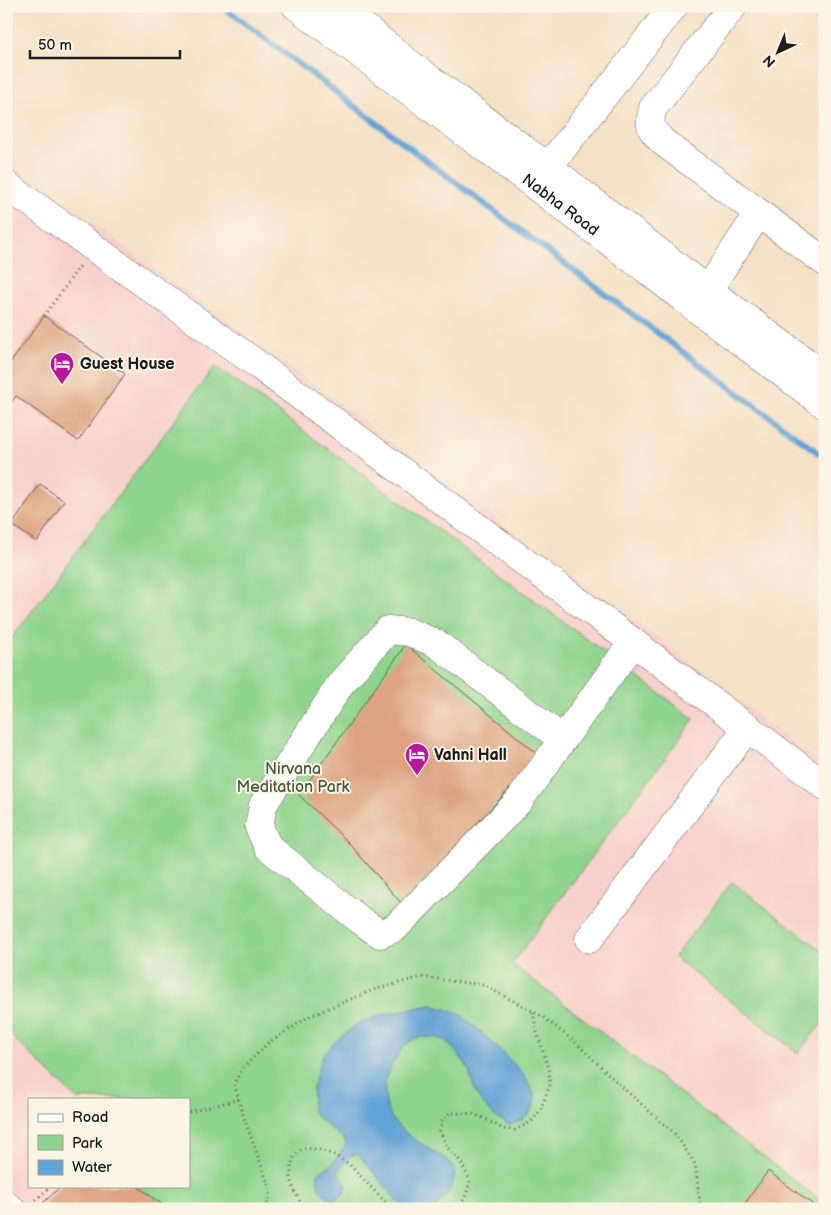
<svg xmlns="http://www.w3.org/2000/svg" width="831" height="1215" font-family="'Balsamiq Sans',sans-serif">
<rect width="100%" height="100%" fill="#fcf5e5"/>
<filter id="ink" filterUnits="userSpaceOnUse"><feTurbulence type="fractalNoise" baseFrequency=".02" numOctaves="2"/><feDisplacementMap in="SourceGraphic" scale="10" xChannelSelector="R" yChannelSelector="G"/><feConvolveMatrix kernelMatrix="1 2 1 2 8 2 1 2 1" color-interpolation-filters="sRGB"/></filter>
<filter id="wash" filterUnits="userSpaceOnUse"><feTurbulence type="fractalNoise" baseFrequency=".0096" numOctaves="4" result="noise"/><feDisplacementMap in="SourceGraphic" scale="20" xChannelSelector="R" yChannelSelector="G"/><feGaussianBlur stdDeviation="1.12" result="paint"/><feColorMatrix in="noise" values="0 0 0 0 0 0 0 0 0 0 0 0 0 0 0 0 0 1.4 0 .05"/><feComposite in="paint" operator="in"/></filter>
<g filter="url(#wash)">
<rect width="100%" height="100%" fill="#f5e1c6"/>
<path fill="#f7d0cb" fill-rule="evenodd" d="M6 160 648 630 825 768V1209H6ZM29 1099H189V1186H29Z"/>
<g fill="#8fd48e" stroke="#567855">
<polygon points="215,366 545,608 694,719 512,964 825,1204 825,1209 168,1209 137,1186 189,1186 189,1099 77,1099 6,1031 6,646"/>
<polygon points="732,882 825,953 825,1019 798,1053 674,957"/>
</g>
<path fill="#63a3d6" stroke="#406079" d="M431 1005 459 1013 480 1031 521 1071 535 1095 534 1105 529 1114 521 1121 510 1125C497 1119 489 1112 481 1101 473 1091 472 1077 467 1066 464 1060 449 1043 444 1040 437 1037 420 1036 414 1039 402 1044 392 1064 387 1075 385 1082 385 1087 385 1094 386 1126 411 1136 434 1152 439 1155 447 1159 450 1163 462 1180 445 1198 433 1209H404L358 1154 351 1155 338 1171 347 1185 344 1194 334 1200C320 1193 317 1190 318 1173L331 1165 346 1145 345 1140 318 1118 312 1110 313 1086 323 1054 337 1040 356 1025 381 1015Z"/>
<g fill="none" stroke-linecap="round" stroke-linejoin="round">
<polyline stroke="#63a3d6" stroke-width="6" points="222,6 427,161 825,458"/>
</g>
<g id="blocks">
<g fill="#dda481">
<polygon points="44,316 125,374 78,441 16,396 6,409 6,369"/>
<polygon points="40,484 64,501 37,542 12,525"/>
<polygon points="405,644 540,756 402,904 348,842 299,795 400,653"/>
<polygon points="768,1171 819,1209 741,1209"/>
<polygon points="61,1186 137,1186 168,1209 51,1209 43,1203"/>
</g>
</g>
</g>
<g filter="url(#ink)">
<use href="#blocks" fill-opacity="0" stroke="#686158" stroke-width="1"/>
<g fill="none" stroke-linecap="round" stroke-linejoin="round">
<defs>
<g id="minor">
<path d="M733 6 653 108C648 127 650 128 663 142L825 262"/>
<polyline points="548,167 674,6"/>
<polyline points="6,185 243,354 633,642 825,786"/>
<polyline points="708,290 758,214"/>
<polyline points="562,739 437,644 409,632 388,630 341,683 263,805 259,827 268,847 360,920 380,934 395,928 518,802 633,642"/>
<polyline points="589,939 748,727"/>
<polyline points="6,1205 11,1209"/>
</g>
<g id="major">
<path id="s1" d="M296 6 647 270 685 300 825 405"/>
<polyline points="338,6 406,61 548,167 708,290 825,376"/>
</g>
</defs>
<use href="#minor" stroke="#686158" stroke-width="29"/>
<use href="#major" stroke="#686158" stroke-width="29"/>
<g stroke="#686158" stroke-width="3" stroke-dasharray="1 4" stroke-linecap="butt">
<polyline points="44,316 80,266"/>
<polyline points="189,1112 239,1099"/>
<polyline points="32,1203 51,1186"/>
<polyline points="266,1209 271,1192 243,1115 234,1083 243,1068 268,1043 310,1016 373,990 422,977 483,985 542,1016 576,1043 621,1086 676,1135 695,1164 701,1209"/>
<path d="M306 1209C295 1197 287 1176 293 1160 295 1154 299 1152 303 1148L317 1149 334 1155 349 1164 392 1209"/>
<path d="M457 1209C465 1201 468 1190 470 1180L460 1161 447 1147 440 1131 442 1120 450 1113H462L474 1114 485 1119 503 1129 515 1130 531 1122 540 1111 550 1085 549 1070 536 1029 533 1011"/>
</g>
<use href="#minor" stroke="#fff" stroke-width="28"/>
<use href="#major" stroke="#fff" stroke-width="28"/>
</g>
</g>
<defs>
<symbol id="hotel-pin" viewBox="-11 -11 22 30"><path d="M0 17L-7.5 6A9.5 9.5 0 1 1 7.5 6Z" fill="#b5179e" stroke="#fcf5e5"/><path d="M-6-4.5h1.5V1H6V5H4.5V3h-9V5H-6ZM-4 0a1.8 1.8 0 1 1 3.6 0ZM.5 0V-2.5h3Q6-2.5 6 0Z" fill="#fff"/></symbol>
</defs>
<g fill-rule="evenodd">
<use href="#hotel-pin" x="48" y="350" width="28" height="38"/>
<use href="#hotel-pin" x="403" y="741" width="28" height="38"/>
</g>
<g text-anchor="middle" dominant-baseline="central" stroke-width="4" stroke-linejoin="round" paint-order="stroke">
<g font-size="16" fill="#1c1c1c" stroke="#fcf5e5">
<text stroke="none"><textPath href="#s1" startOffset="331">Nabha Road</textPath></text>
</g>
<g font-size="16" font-weight="bold" fill="#1c1c1c" stroke="#fcf5e5" text-anchor="start">
<text x="80" y="364">Guest House</text>
<text x="434" y="755">Vahni Hall</text>
</g>
<g font-size="16" fill="#445c44" stroke="#fcf5e5">
<text x="293" y="769">Nirvana<tspan x="293" dy="18">Meditation Park</tspan></text>
</g>
</g>
<rect width="831" height="1215" fill="none" stroke="#fcf5e5" stroke-width="25"/>
<rect x="28" y="1098" width="162" height="90" fill="#fcf5e5" stroke="#a29e95"/>
<rect x="38" y="1114" width="25" height="8" fill="#ffffff" stroke="#a29e95"/>
<text x="72" y="1122" font-size="15" fill="#1c1c1c">Road</text>
<rect x="38" y="1135" width="25" height="15" fill="#8fd48e" stroke="#a29e95"/>
<text x="72" y="1148" font-size="15" fill="#1c1c1c">Park</text>
<rect x="38" y="1160" width="25" height="15" fill="#63a3d6" stroke="#a29e95"/>
<text x="72" y="1172" font-size="15" fill="#1c1c1c">Water</text>
<g transform="translate(778 52) rotate(224)" stroke="#fcf5e5" stroke-width="4" paint-order="stroke">
<path d="M0-4L9 19L0 12L-9 19Z" fill="#1c1c1c"/>
<text y="-8" font-size="14" font-weight="bold" text-anchor="middle" fill="#1c1c1c">N</text>
</g>
<path d="M30 50v8h150v-8" fill="none" stroke="#1c1c1c" stroke-width="2.5"/>
<text x="38" y="50" font-size="15" fill="#1c1c1c" stroke="#fcf5e5" stroke-width="4" paint-order="stroke">50 m</text>
</svg>
